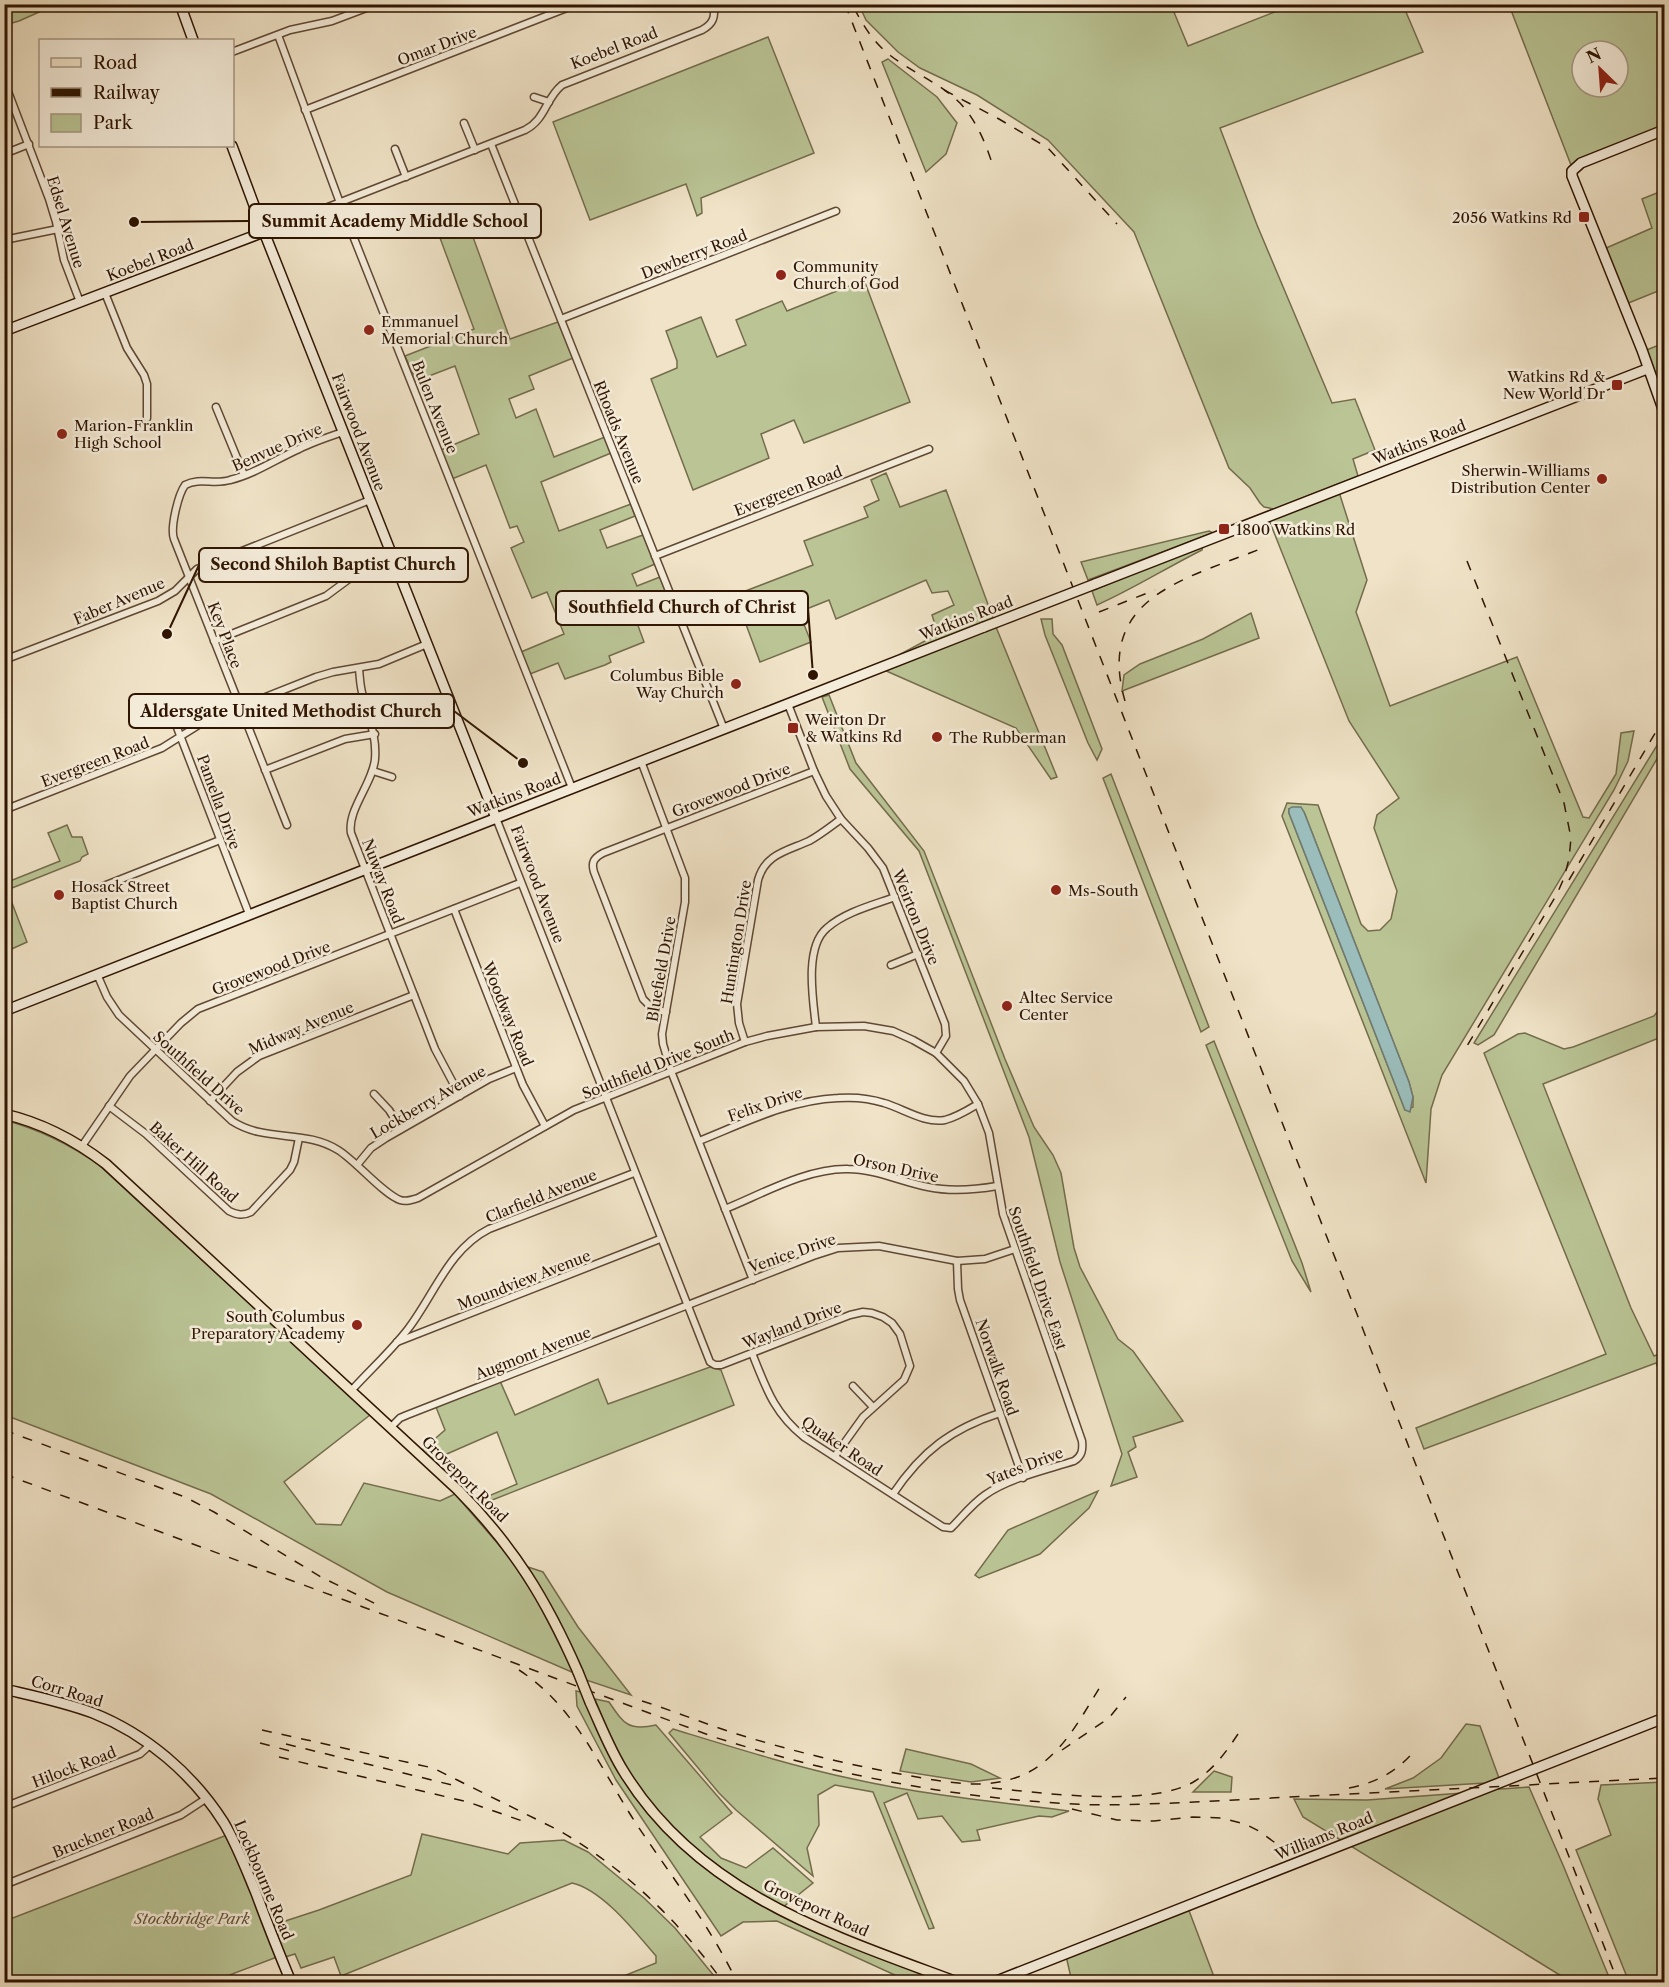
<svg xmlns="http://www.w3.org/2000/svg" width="1669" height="1987" font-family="'Libre Caslon Text',serif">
<rect width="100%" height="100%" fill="#f0e3c7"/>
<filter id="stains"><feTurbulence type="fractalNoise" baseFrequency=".00333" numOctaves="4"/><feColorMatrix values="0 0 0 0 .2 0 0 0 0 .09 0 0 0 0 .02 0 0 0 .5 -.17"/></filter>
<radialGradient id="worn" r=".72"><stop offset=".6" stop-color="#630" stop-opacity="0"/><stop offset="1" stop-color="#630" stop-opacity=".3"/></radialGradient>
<g fill="#bac495" stroke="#746c4c" stroke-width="1.5" fill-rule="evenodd">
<polygon points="4,5 5,4 55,5 19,21 5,25"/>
<polygon points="859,5 1171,5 1188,46 1277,11 1289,5 1403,5 1423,52 1220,128 1257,225 1332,403 1355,399 1375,450 1353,459 1358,476 1274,509 1264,507 1260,503 1250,488 1229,468 1134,232 1048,140 977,95 920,68 898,52 866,20"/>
<path d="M1509 5H1664V126L1571 165ZM1582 51H1618V87H1582Z"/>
<polygon points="768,37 814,153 701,198 702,213 697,216 686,184 590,220 553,122"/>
<polygon points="888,59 937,97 957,123 946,154 926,172 882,62"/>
<polygon points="1664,190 1664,308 1662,309 1658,307 1660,299 1658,291 1626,304 1604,249 1652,228 1642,199"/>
<polygon points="469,226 510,339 558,322 573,358 529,376 534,389 509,399 516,418 536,409 554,457 605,437 611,453 541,482 559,531 631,504 635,516 600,530 607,548 643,535 655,564 632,574 637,586 660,577 667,595 632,609 644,642 609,656 611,662 605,665 565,679 558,663 530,674 521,652 564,634 547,592 532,598 511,548 524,542 517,526 510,528 486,465 452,479 441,450 479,434 455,366 416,381 405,356 474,329 440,238"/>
<polygon points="864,280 910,402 804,443 794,420 761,434 769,458 693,490 651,379 677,368 677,361 666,331 701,317 717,357 746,345 736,320 782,301 787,311"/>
<polygon points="1664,343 1664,397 1656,386 1644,351"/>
<polygon points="886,473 900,507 946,490 993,618 899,655 938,634 932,615 954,605 948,591 932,593 926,580 836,619 829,600 799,612 811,642 760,662 735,595 813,565 804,541 868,517 864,507 879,500 871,480"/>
<path d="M1339 492 1367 580 1356 612 1390 706 1517 657 1583 817 1589 818 1616 774 1621 733 1634 731 1628 761 1614 790 1442 1075 1431 1109 1426 1183 1282 816 1287 803 1318 805 1361 924 1368 931 1380 930 1391 919 1397 891 1374 828 1377 815 1399 798 1349 721 1269 520ZM1289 809 1304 812 1409 1082 1413 1097V1107L1405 1110 1289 813Z"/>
<polygon points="1209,531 1213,533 1088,580 1081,562"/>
<path d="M1203 545 1202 550C1166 568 1133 589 1097 605L1092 591Z"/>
<polygon points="1251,613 1259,638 1122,691 1124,675 1140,664 1203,639"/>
<polygon points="1041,619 1052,619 1053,634 1062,645 1102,749 1097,760 1088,743 1045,635"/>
<polygon points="996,627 1057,777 1051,779 1016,728 884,670"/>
<polygon points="829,695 856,763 924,851 1005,1059 1034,1127 1053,1155 1061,1173 1074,1248 1080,1267 1118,1339 1133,1351 1183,1421 1133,1437 1136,1447 1128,1452 1137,1477 1111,1486 1122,1454 1060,1262 1029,1137 919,851 850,769 822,697"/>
<polygon points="1664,734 1664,747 1494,1035 1478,1045 1474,1043"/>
<polygon points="1111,774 1209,1027 1201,1032 1103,778"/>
<polygon points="67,825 72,837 82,837 88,854 82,857 80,861 7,890 27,942 5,952 5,883 60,861 48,833"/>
<polygon points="1664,1003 1664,1036 1543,1084 1631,1308 1654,1356 1664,1352 1664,1381 1656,1363 1424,1449 1416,1428 1606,1354 1484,1053 1518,1034 1525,1033 1564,1049 1573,1047 1654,1016"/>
<polygon points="1214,1041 1302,1263 1311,1292 1292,1261 1206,1045"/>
<path d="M4 1120C39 1129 69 1144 99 1165L370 1415 284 1482 316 1524 341 1525 364 1483 440 1501 455 1494 511 1559 537 1600 574 1673 387 1592 211 1494 5 1415Z"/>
<polygon points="710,1367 721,1370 734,1405 482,1504 479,1500 517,1484 497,1432 433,1460 422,1450 445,1430 436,1407 500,1381 515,1415 598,1379 608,1404"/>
<polygon points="1098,1491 1089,1508 1040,1554 979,1578 975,1575 1008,1530"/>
<polygon points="528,1567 543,1572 578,1627 631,1695 586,1680 558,1618"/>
<path d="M576 1691 581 1692C593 1719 603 1746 618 1771 635 1801 657 1825 682 1847 711 1873 742 1895 775 1913 829 1941 888 1960 944 1982H910L777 1921 743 1922 721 1936 616 1780 577 1706Z"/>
<path d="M595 1699 609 1702C624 1724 628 1731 656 1725L732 1813 700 1837 721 1858 746 1868 773 1848 813 1883 783 1907C723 1874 660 1828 625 1767 613 1745 604 1722 595 1699Z"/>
<polygon points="1466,1724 1480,1726 1499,1778 1486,1783 1385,1789 1413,1778 1441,1758"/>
<path d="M673 1729C732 1747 792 1766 853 1779 924 1795 997 1802 1069 1811L1052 1817 1039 1816 977 1830 980 1840 962 1842 942 1816 918 1819 907 1793 884 1803 934 1928 929 1929 873 1792 835 1785 818 1795 819 1825 807 1848 813 1876 736 1810 719 1793 669 1733Z"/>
<polygon points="906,1749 971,1764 1000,1778 971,1782 900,1771"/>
<polygon points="1214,1771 1232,1777 1231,1792 1193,1792"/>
<polygon points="1664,1782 1664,1982 1629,1982 1576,1850 1611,1835 1598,1799 1601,1785"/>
<polygon points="1529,1787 1563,1865 1611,1982 1571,1982 1349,1845 1486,1790"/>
<polygon points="1463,1793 1342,1841 1303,1817 1294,1799 1367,1800"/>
<path d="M422 1834 508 1854 520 1843 564 1840 588 1852 644 1898 675 1928 719 1982H609L656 1963V1956C636 1933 603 1890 572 1883L341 1976 334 1957 301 1968 295 1954 285 1957 273 1925 319 1910 411 1875Z"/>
<polygon points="227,1835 234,1847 277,1957 211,1982 5,1982 5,1921"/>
<polygon points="1188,1908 1216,1982 1072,1982 1066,1956"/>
</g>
<polygon fill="#9bbdbb" stroke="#707a71" stroke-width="1.5" points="1292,807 1301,807 1304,812 1409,1082 1413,1097 1410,1112 1405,1110 1289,813 1289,809"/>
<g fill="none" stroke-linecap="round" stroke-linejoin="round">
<defs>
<g id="street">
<polyline points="278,35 340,203 572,788"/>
<polyline points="232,52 290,30 332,21 377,4"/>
<polyline points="4,81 49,199 56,222 64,260 80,302"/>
<polyline points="534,97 549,102"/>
<polyline points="305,110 577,4"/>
<polyline points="464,123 475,150"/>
<polyline points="491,144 724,729"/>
<polyline points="395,149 406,177"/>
<polyline points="4,154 29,144"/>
<path d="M264 232 525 130C546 119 545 99 562 85L702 30C713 24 716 17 713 4"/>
<polyline points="4,240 58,229"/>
<polyline points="105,293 127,348 144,375 147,384 147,418"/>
<polyline points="561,319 836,211"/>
<polyline points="216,407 244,475"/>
<polyline points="655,556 929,449"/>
<polyline points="214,641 326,596 349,579 394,561"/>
<polyline points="4,660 158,601 175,591 197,569 370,500"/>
<path d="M359 669C360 678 360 687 363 696 368 718 377 735 375 759 373 783 347 810 351 833L435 1049 460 1096"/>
<polyline points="166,699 249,914"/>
<polyline points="788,704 814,771 826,796 841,819 868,848 883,868 945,1024 946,1036 936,1053"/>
<polyline points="641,761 685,878 685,902 662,1034 663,1044 671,1071 753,1280"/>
<polyline points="265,770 345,739 375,734"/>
<polyline points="373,771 392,777"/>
<polyline points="4,810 162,748 205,721 316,677 333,672 379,664 427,644"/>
<polyline points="496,818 710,1362 715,1365 721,1365 850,1315 863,1312 872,1313 883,1317 892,1323 900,1334 910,1366 904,1380 863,1417 835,1456"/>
<path d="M287 825 174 539C170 528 178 495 185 485 200 477 214 485 230 480 255 474 276 459 299 449 313 442 328 437 343 432"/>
<polyline points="96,889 220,840"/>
<polyline points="454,909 523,1085 545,1126"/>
<polyline points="891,965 918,954"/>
<path d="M97 974 107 997 119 1015 232 1121C266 1143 305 1129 338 1150 356 1161 383 1194 400 1200 406 1202 412 1200 418 1198L574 1110 745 1042 767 1036 816 1027 864 1026 893 1031 913 1040 936 1053 964 1081 978 1104 989 1133 1003 1214 1082 1441C1083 1450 1082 1456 1074 1461 1046 1470 1009 1478 985 1495 972 1504 962 1517 951 1528L943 1527 804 1437C774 1413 766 1388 752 1353"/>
<path d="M666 1012 653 1009 643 999 594 872C591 862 594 858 603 853L814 771"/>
<path d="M816 1027C813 1000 804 947 827 928 845 912 873 905 895 897"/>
<path d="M745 1042 739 1023 737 1004 758 880C765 854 787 851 809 841 820 835 830 827 841 819"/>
<polyline points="374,1094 389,1110 401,1129"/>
<polyline points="210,1101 237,1072 259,1056 414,995"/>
<path d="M109 1106 146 1134 229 1211C237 1215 243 1216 251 1212L290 1170 294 1162 299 1138"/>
<path d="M699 1141C744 1123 789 1100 838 1098 853 1097 869 1098 884 1103 902 1108 925 1124 945 1120 957 1117 968 1110 978 1104"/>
<polyline points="82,1146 130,1076 181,1023 198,1009 520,883"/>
<polyline points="357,1165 371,1148 386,1138 489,1079 516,1068"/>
<path d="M725 1209C762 1194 807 1168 848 1169 876 1169 901 1182 928 1187 952 1192 974 1190 997 1186"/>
<polyline points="957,1261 958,1289 960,1300 1023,1478"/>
<polyline points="397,1342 660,1239"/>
<polyline points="853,1386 873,1407"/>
<path d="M351 1391C370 1370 391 1351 408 1329 434 1295 449 1249 489 1229L634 1173"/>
<polyline points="391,1427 400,1418 407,1415 813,1256 838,1248 879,1246 957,1261 985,1259 1015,1249"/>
<path d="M893 1494C922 1451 951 1429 1000 1413"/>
<polyline points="4,1807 140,1754 150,1745"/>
<polyline points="4,1885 181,1815 207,1798"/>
</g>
<g id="secondary">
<polyline points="180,4 193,40"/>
<polyline points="1664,130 1581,163 1572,171 1572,176 1642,350 1664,412"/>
<polyline points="232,146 264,232 496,818"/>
<polyline points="4,331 264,232"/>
<polyline points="1095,584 1647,369"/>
<polyline points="4,1011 984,627"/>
<path d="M4 1689C34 1696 64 1702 93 1713 146 1734 193 1774 224 1823 237 1845 246 1869 256 1893 267 1923 279 1953 291 1982"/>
<polyline points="994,1982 1664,1718"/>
</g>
<g id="primary">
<path d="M4 1114C43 1123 75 1140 106 1164L458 1490C514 1547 546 1599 578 1672"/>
<path d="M590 1702C601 1726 610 1750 624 1772 699 1894 831 1935 957 1982"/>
</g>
</defs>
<use href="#street" stroke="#5f4833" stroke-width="9"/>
<use href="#secondary" stroke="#2f1502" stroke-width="12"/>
<use href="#primary" stroke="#2f1502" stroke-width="12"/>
<use href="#street" stroke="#f5eddb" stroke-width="6"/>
<use href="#secondary" stroke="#f5eddb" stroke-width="9"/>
<use href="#primary" stroke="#f0e3c7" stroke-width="9"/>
<g stroke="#2f1502" stroke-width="1.5" stroke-dasharray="10 10" stroke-linecap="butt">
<polyline points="845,4 1618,1982"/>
<path d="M854 8C864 27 874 43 891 56 913 73 940 83 960 103 975 119 984 139 991 160"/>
<polyline points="944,90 999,119 1048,148 1117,224"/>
<polyline points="1467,561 1564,803 1571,838 1569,859 1564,878 1557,894 1467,1046"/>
<polyline points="1099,612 1155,590"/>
<path d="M1125 701C1095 597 1186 579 1260 549"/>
<polyline points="1569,880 1664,718"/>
<polyline points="4,1430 185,1497 214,1512 321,1577 376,1604"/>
<path d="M4 1474 714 1737C831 1774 951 1798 1074 1804 1107 1806 1141 1804 1174 1803L1664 1778"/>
<path d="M519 1670C576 1707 601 1770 637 1825 672 1877 710 1926 737 1982"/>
<path d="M642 1701C674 1711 705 1724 737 1734 792 1751 849 1765 906 1775 946 1782 988 1792 1027 1773 1062 1755 1080 1719 1100 1687"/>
<path d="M262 1730 433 1768 560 1831C625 1869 679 1921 723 1982"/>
<polyline points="260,1743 294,1752"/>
<polyline points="286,1744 460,1787"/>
<polyline points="1062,1750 1109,1718 1126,1697"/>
<polyline points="279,1757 468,1802 528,1823"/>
<path d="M992 1788C1044 1793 1151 1808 1195 1781 1214 1769 1226 1752 1238 1734"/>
<path d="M1349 1788C1376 1783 1398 1771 1415 1750"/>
<polyline points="1072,1809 1117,1820 1154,1821 1193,1817 1221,1818 1245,1824 1259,1831 1289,1853"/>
</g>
<defs>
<polyline id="secondary-bridge" points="984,627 1095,584"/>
<polyline id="primary-bridge" points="578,1672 590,1702"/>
</defs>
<use href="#secondary-bridge" stroke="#2f1502" stroke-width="12" stroke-linecap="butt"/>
<use href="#primary-bridge" stroke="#2f1502" stroke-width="12" stroke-linecap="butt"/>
<use href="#secondary-bridge" stroke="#f5eddb" stroke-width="9"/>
<use href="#primary-bridge" stroke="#f0e3c7" stroke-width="9"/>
</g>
<g fill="#8f2418" stroke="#f5eddb" stroke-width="2">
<rect x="1578" y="211" width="12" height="12" rx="3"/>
<circle cx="781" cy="275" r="6"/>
<circle cx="369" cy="330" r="6"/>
<rect x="1611" y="379" width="12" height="12" rx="3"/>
<circle cx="62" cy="434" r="6"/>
<circle cx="1602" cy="479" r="6"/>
<rect x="1218" y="523" width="12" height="12" rx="3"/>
<circle cx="736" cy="684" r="6"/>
<rect x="787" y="722" width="12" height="12" rx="3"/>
<circle cx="937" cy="737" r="6"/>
<circle cx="1056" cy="890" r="6"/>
<circle cx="59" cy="895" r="6"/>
<circle cx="1007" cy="1006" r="6"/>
<circle cx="357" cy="1325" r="6"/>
</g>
<g text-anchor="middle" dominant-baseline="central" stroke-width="5" stroke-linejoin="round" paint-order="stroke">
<g font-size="15" fill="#2f1502" stroke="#f5eddb">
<text transform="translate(437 46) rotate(-21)">Omar Drive</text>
<text transform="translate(614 48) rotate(-21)">Koebel Road</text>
<text transform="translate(66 222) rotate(73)">Edsel Avenue</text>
<text transform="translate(694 254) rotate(-21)">Dewberry Road</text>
<text transform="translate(150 260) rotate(-21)">Koebel Road</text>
<text transform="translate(435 407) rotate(68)">Bulen Avenue</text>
<text transform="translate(359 432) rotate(69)">Fairwood Avenue</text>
<text transform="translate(619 432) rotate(68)">Rhoads Avenue</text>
<text transform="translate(1419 442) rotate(-21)">Watkins Road</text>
<text transform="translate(277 447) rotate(-24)">Benvue Drive</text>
<text transform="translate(788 491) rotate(-21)">Evergreen Road</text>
<text transform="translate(119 601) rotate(-23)">Faber Avenue</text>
<text transform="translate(966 618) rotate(-21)">Watkins Road</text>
<text transform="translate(225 635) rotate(69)">Key Place</text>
<text transform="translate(95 762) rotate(-21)">Evergreen Road</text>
<text transform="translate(731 790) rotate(-21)">Grovewood Drive</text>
<text transform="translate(514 795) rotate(-21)">Watkins Road</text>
<text transform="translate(219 802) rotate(70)">Pamella Drive</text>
<text transform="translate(383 881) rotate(69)">Nuway Road</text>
<text transform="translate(538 884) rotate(69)">Fairwood Avenue</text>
<text transform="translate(916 917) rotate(68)">Weirton Drive</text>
<text transform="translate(736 942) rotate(-81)">Huntington Drive</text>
<text transform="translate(271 968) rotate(-21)">Grovewood Drive</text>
<text transform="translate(661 969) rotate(-80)">Bluefield Drive</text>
<text transform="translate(508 1014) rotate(68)">Woodway Road</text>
<text transform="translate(301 1028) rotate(-23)">Midway Avenue</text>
<text transform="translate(658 1064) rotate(-22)">Southfield Drive South</text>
<text transform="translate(199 1073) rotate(42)">Southfield Drive</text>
<text transform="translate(428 1102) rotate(-30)">Lockberry Avenue</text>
<text transform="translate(765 1104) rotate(-19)">Felix Drive</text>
<text transform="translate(194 1162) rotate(42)">Baker Hill Road</text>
<text transform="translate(896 1168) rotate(12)">Orson Drive</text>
<text transform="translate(541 1196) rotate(-22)">Clarfield Avenue</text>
<text transform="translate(792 1253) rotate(-19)">Venice Drive</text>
<text transform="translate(1038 1278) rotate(71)">Southfield Drive East</text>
<text transform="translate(524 1280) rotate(-21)">Moundview Avenue</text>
<text transform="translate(792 1325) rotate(-21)">Wayland Drive</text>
<text transform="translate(533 1353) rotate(-21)">Augmont Avenue</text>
<text transform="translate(997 1367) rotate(71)">Norwalk Road</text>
<text transform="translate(842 1446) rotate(34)">Quaker Road</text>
<text transform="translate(1025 1466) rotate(-21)">Yates Drive</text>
<text transform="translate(465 1479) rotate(45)">Groveport Road</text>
<text transform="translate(67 1691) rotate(17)">Corr Road</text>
<text transform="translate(74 1767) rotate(-21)">Hilock Road</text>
<text transform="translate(103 1833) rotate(-22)">Bruckner Road</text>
<text transform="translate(1324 1836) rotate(-22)">Williams Road</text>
<text transform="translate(264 1880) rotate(67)">Lockbourne Road</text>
<text transform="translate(816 1908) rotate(25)">Groveport Road</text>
</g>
<g font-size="15" fill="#2f1502" stroke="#f5eddb" text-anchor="start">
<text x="1572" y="217" text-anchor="end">2056 Watkins Rd</text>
<text x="793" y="266">Community<tspan x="793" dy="17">Church of God</tspan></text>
<text x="381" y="321">Emmanuel<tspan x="381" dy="17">Memorial Church</tspan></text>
<text x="1605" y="376" text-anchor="end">Watkins Rd &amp;<tspan x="1605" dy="17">New World Dr</tspan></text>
<text x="74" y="425">Marion-Franklin<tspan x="74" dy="17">High School</tspan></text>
<text x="1590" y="470" text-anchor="end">Sherwin-Williams<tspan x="1590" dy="17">Distribution Center</tspan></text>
<text x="1236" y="529">1800 Watkins Rd</text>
<text x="724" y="675" text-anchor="end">Columbus Bible<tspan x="724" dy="17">Way Church</tspan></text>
<text x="805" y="719">Weirton Dr<tspan x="805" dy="17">&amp; Watkins Rd</tspan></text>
<text x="949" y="737">The Rubberman</text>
<text x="71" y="886">Hosack Street<tspan x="71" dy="17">Baptist Church</tspan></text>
<text x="1068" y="890">Ms-South</text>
<text x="1019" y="997">Altec Service<tspan x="1019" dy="17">Center</tspan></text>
<text x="345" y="1316" text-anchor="end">South Columbus<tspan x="345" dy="17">Preparatory Academy</tspan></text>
</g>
<g font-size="15" font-style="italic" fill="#605235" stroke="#f5eddb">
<text x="192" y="1918">Stockbridge Park</text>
</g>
</g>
<path fill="none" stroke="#2f1502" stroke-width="2" d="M134 222L249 221M167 634L199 565M813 675L808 608M523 763L454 711"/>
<g fill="#2f1502" stroke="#f5eddb" stroke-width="2">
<circle cx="134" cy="222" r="6"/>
<circle cx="167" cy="634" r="6"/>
<circle cx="813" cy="675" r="6"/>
<circle cx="523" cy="763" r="6"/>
</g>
<g fill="#f5eddb" stroke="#2f1502" stroke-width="2">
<rect x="249" y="204" width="292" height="34" rx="6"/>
<rect x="199" y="548" width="269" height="34" rx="6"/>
<rect x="556" y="591" width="252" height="34" rx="6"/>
<rect x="129" y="694" width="325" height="34" rx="6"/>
</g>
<g font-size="16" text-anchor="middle" font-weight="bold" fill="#2f1502">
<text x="395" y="227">Summit Academy Middle School</text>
<text x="333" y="570">Second Shiloh Baptist Church</text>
<text x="682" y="613">Southfield Church of Christ</text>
<text x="291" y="717">Aldersgate United Methodist Church</text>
</g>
<rect width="1669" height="1987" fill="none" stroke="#f0e3c7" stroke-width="24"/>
<rect x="6" y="6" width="1657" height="1975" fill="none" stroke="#2f1502" stroke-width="3"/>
<rect x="12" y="12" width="1645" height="1963" fill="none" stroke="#2f1502" stroke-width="1.5"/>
<rect x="39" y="39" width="195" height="108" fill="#f5eddb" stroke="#a69784" stroke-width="1.5"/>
<rect x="51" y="58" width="30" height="9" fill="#f0e3c7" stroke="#a69784" stroke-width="1.5"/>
<text x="93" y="69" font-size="18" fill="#2f1502">Road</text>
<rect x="51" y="88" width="30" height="9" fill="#2f1502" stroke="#a69784" stroke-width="1.5"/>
<text x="93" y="99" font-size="18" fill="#2f1502">Railway</text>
<rect x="51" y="114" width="30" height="18" fill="#bac495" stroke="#a69784" stroke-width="1.5"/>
<text x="93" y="129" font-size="18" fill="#2f1502">Park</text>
<g transform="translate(1600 69) rotate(335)"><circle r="28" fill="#f5eddb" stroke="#a69784" stroke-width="1.5"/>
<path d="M0-4.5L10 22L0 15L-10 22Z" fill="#8f2418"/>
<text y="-9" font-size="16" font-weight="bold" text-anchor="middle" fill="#2f1502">N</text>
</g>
<rect width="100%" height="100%" filter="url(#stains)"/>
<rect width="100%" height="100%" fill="url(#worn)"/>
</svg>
